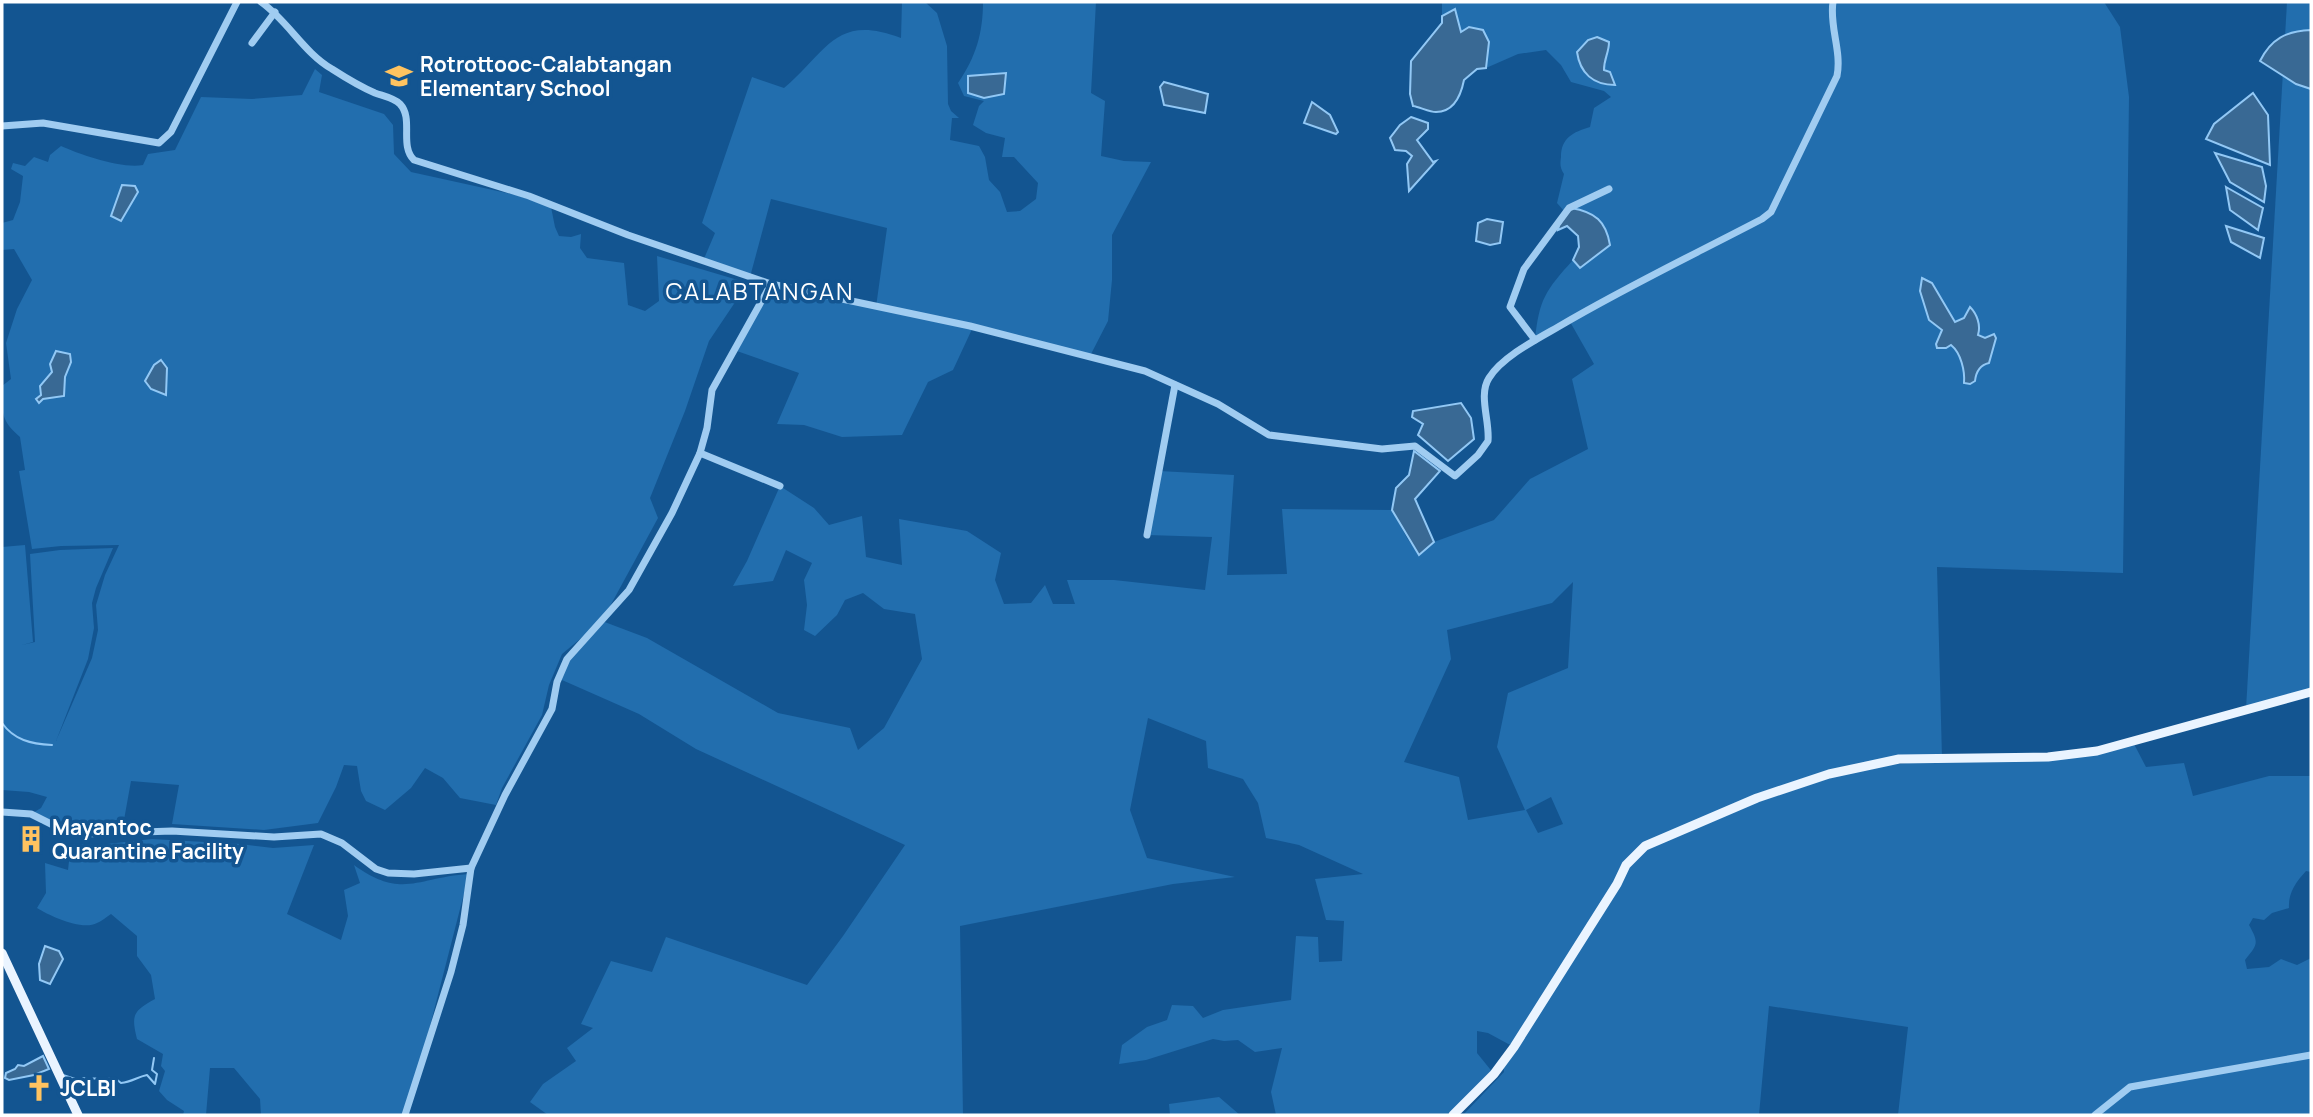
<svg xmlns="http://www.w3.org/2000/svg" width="2313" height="1117" font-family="Manrope,sans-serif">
<rect width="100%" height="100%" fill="#135591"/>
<g fill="#226eae" fill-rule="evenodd">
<path d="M902 2H925L937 13 947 46 948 104 951 111 959 118H952L950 140 979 146 985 157 989 180 1000 192 1007 212 1020 211 1036 199 1038 183 1014 157H1002L1005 138 986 133 973 125 979 106 984 101 964 96 958 83C976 57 983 33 983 2H1096L1091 93 1105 101 1101 156 1124 161 1151 162 1112 235V280L1108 321 1090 356 973 327 953 370 928 382 902 435 842 437 804 425 777 424 799 373 734 350 765 295 778 297 784 289 876 307 887 228 771 199 750 277 703 261 715 233 702 223 752 77 784 88C828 51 835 13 901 38Z"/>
<path d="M1442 2H2104L2120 27 2129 97 2123 573 1937 567 1942 758 1858 768 1958 758 2043 757 2134 744 2146 767 2184 763 2193 796 2269 776H2311V872L2306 871C2296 882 2288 893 2289 908L2272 913 2264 920 2253 918 2249 925C2259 943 2258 944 2245 960L2247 969 2269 967 2281 959 2297 965 2311 958V1115H1898L1908 1027 1769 1006 1759 1115H1463L1504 1072 1503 1061 1512 1046 1488 1033 1477 1031V1053L1494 1074 1453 1115H1276L1271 1092 1282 1048 1255 1052 1238 1040 1224 1041 1213 1039 1146 1060 1119 1064 1122 1045 1147 1027 1167 1020 1172 1005 1193 1006 1203 1018 1223 1010 1291 1000 1296 936 1318 937 1319 962 1342 961 1344 921 1326 920 1315 879 1363 874 1299 845 1266 838 1258 803 1243 779 1208 768 1206 741 1148 718 1130 810 1147 858 1235 877 1173 884 960 926 963 1115H548L530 1102 543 1084 576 1061 567 1048 593 1028 581 1024 611 961 652 972 666 937 807 985 843 936 905 845 696 749 639 714 562 680 557 682 567 659 597 625 562 654 549 685 542 715 502 788 496 805 460 798 443 778 425 768 411 788 385 810 366 801 361 791 357 766 344 765 336 787 318 823 264 830 172 824 179 785 131 781 122 831 91 829 88 834 68 832 31 814 41 808 47 797 29 792 2 790V547L25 545 33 642 22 645 35 642 30 554 60 550 113 548 96 588 92 603 94 628 88 659 56 741 92 658 98 630 96 605 105 575 119 545 61 546 32 549 19 471 25 470 20 437C0 420 2 412 2 386L11 379 6 343 17 309 32 280 14 249 2 250V223L13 220 20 202 23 176 11 169 13 163 25 166 34 157 48 162 50 155 61 146C81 155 122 169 143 165L148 154 175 150 201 97 252 99 302 95 315 69 322 75 319 92 384 114 393 125 394 154 411 172 516 195 551 207 555 227 559 236 571 237 581 234 580 248 587 258 624 263 628 305 645 311 659 301 657 256 748 283 709 341 685 411 650 498 658 518 602 621 647 638 778 713 850 728 858 750 884 728 922 659 915 614 884 609 863 593 845 600 837 615 815 636 804 630 807 605 804 580 812 563 786 550 773 581 733 586 747 561 780 486 814 508 829 525 862 516 866 557 902 565 899 519 967 531 1001 553 995 580 1004 604 1031 603 1045 585 1053 604H1075L1067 580H1114L1205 590 1212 537 1147 535 1159 471 1234 475 1227 575 1287 574 1282 509 1392 510 1407 538 1419 555 1434 542 1494 520 1530 479 1588 449 1572 379 1594 364 1569 320 1535 340C1539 299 1546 290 1573 260L1580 267 1610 245 1564 211 1557 203 1564 174C1560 168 1560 164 1561 157 1561 138 1573 132 1590 127L1594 108 1611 97 1604 91 1571 82 1561 65 1546 50 1518 54 1486 68 1489 43 1461 32 1455 9 1442 16ZM1573 582 1568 668 1508 693 1497 747 1525 810 1468 820 1459 777 1404 762 1451 659 1447 630 1552 603ZM1551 797 1563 824 1538 833 1526 810Z"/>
<polygon points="2287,2 2311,2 2311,692 2246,709"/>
<path d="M152 839 240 844 273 848 314 845 287 914 341 940 348 916 344 890 360 883 354 865C402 900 418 877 469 874L419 1069 402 1115H261L260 1099 234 1068H210L206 1115H183L184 1111 167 1100 159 1091 165 1071 161 1066 163 1054 137 1039C131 1015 133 1011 155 999L151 975 137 956V936L111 914C106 917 102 921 97 923 82 931 50 916 37 908L46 893 45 863 68 870 71 844 98 845Z"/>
<polygon points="1219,1097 1240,1115 1170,1115 1169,1104"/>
</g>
<g fill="#396994" stroke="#92c8f5" stroke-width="2">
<path d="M1455 9 1461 32 1469 27 1483 30 1489 42 1486 68 1477 69 1464 80C1461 95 1454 112 1436 112 1429 112 1420 107 1413 106L1410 94 1411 61 1442 23V16Z"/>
<path d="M2311 30V89L2296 84 2260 61C2271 39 2286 31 2311 30Z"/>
<path d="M1597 37 1609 42C1609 53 1604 58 1604 70L1610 72 1615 85C1593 85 1580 73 1577 52L1588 40Z"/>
<polygon points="1006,73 1004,94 984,98 968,93 968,76"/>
<polygon points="1164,82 1208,94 1205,113 1164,105 1160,87"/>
<polygon points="2253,93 2268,115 2270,165 2206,139 2214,124"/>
<polygon points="1312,102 1330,115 1338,132 1336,134 1304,123"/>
<polygon points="1411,117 1428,123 1428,129 1417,140 1433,162 1436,161 1409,191 1407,164 1412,156 1406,151 1395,150 1390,138 1400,125"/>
<polygon points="2215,153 2262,167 2266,186 2264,202 2230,182"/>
<polygon points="122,185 135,186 138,192 121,221 111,216"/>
<polygon points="2226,187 2263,208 2258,230 2230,210"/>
<path d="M1571 208C1595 212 1606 221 1610 245L1580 268 1573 260 1579 247 1578 236 1567 226 1558 230 1559 225Z"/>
<polygon points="1487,219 1503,222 1500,243 1490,245 1476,241 1478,223"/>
<polygon points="2226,226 2264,238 2260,258 2231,242"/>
<path d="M1922 278 1932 283 1955 322 1964 318 1970 307C1977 314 1981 325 1978 335L1985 338 1994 334 1996 338 1989 363C1980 365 1976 372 1975 381L1970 384 1964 383C1965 371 1961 353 1951 345L1946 348H1937L1936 344 1942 330 1929 320 1920 291Z"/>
<polygon points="56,351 70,354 71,362 65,377 64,396 43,399 39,403 36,399 41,395 40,386 52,372 50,364"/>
<polygon points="161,360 167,368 166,395 151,389 145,381 154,365"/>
<polygon points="1461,403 1471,418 1474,439 1448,461 1418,435 1423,424 1412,417 1413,411"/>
<polygon points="1414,451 1440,471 1415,499 1434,542 1419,555 1392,510 1396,488 1409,475"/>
<polygon points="45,946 59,951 63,959 50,984 40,980 39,964"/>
<polygon points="43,1056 49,1069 34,1075 9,1080 5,1078 6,1073 15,1069 18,1065 24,1066"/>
</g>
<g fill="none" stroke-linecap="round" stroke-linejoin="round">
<g stroke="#92c8f5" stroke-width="2">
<path d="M2 723C14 740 31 744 52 745"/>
<path d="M63 1075 72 1078 116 1079 121 1083C132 1082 137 1077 147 1075L155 1084 157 1074 152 1070 154 1058"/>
</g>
<g stroke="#a0ccf1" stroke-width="7">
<path d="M261 2C288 21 304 53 332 69 346 78 361 87 375 93 383 96 394 98 400 104 414 119 399 145 414 160L529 196 628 235 771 284 970 326 1145 371 1218 404 1269 435 1382 449 1415 446 1455 476 1478 455 1488 441C1490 421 1478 395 1489 378 1502 357 1537 339 1558 327 1624 288 1693 255 1762 219L1771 212 1837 76C1842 51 1829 26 1833 2"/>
<polyline points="252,43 275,12"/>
<polyline points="2,126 43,123 159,143 171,132 237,2"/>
<polyline points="1535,340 1510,307 1524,269 1569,208 1609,189"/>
<polyline points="700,453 780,486"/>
<polyline points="1147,535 1175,385"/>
<polyline points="2,812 31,814 65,831 84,834 172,831 274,837 321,834 342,843 376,869 388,873 414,874 471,868"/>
<polyline points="405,1115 451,972 463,925 471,868 505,795 552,709 557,682 567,659 629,590 672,513 700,453 707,428 712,390 771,284"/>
<polyline points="2095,1115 2130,1087 2311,1055"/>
</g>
<g stroke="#eaf4ff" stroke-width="9">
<polyline points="2,953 78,1115"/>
<polyline points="1453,1115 1494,1074 1514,1047 1617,884 1626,865 1645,846 1757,798 1829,774 1899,759 2048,757 2097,751 2311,692"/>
</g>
</g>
<defs>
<symbol id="school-bare" viewBox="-9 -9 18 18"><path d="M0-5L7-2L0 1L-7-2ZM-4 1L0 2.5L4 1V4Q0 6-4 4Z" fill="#ffc360" stroke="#135591" stroke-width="2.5" paint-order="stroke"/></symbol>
<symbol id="building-bare" viewBox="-9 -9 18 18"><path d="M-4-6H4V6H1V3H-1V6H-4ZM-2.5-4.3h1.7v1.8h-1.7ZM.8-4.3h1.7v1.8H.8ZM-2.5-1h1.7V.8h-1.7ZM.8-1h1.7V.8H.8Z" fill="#ffc360" stroke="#135591" stroke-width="2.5" paint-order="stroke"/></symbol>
<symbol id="church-bare" viewBox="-9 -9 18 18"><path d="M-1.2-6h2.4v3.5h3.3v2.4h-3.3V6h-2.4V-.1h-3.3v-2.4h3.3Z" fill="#ffc360" stroke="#135591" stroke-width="2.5" paint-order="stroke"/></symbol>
</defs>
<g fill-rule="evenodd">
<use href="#school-bare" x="380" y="57" width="38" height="38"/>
<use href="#building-bare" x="12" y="820" width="38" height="38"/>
<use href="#church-bare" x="20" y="1069" width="38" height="38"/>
</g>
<g text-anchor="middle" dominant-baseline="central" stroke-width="7" stroke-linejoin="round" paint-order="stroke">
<g font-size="21" font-weight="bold" fill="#fff" stroke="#135591" text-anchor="start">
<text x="420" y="64">Rotrottooc-Calabtangan<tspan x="420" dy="24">Elementary School</tspan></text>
<text x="52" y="827">Mayantoc<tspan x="52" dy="24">Quarantine Facility</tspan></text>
<text x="60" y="1088">JCLBI</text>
</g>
<g font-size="24" letter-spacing="2" fill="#fff" stroke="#135591">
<text x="760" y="290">CALABTANGAN</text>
</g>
</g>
<rect width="2313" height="1117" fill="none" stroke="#ffffff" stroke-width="7"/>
</svg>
